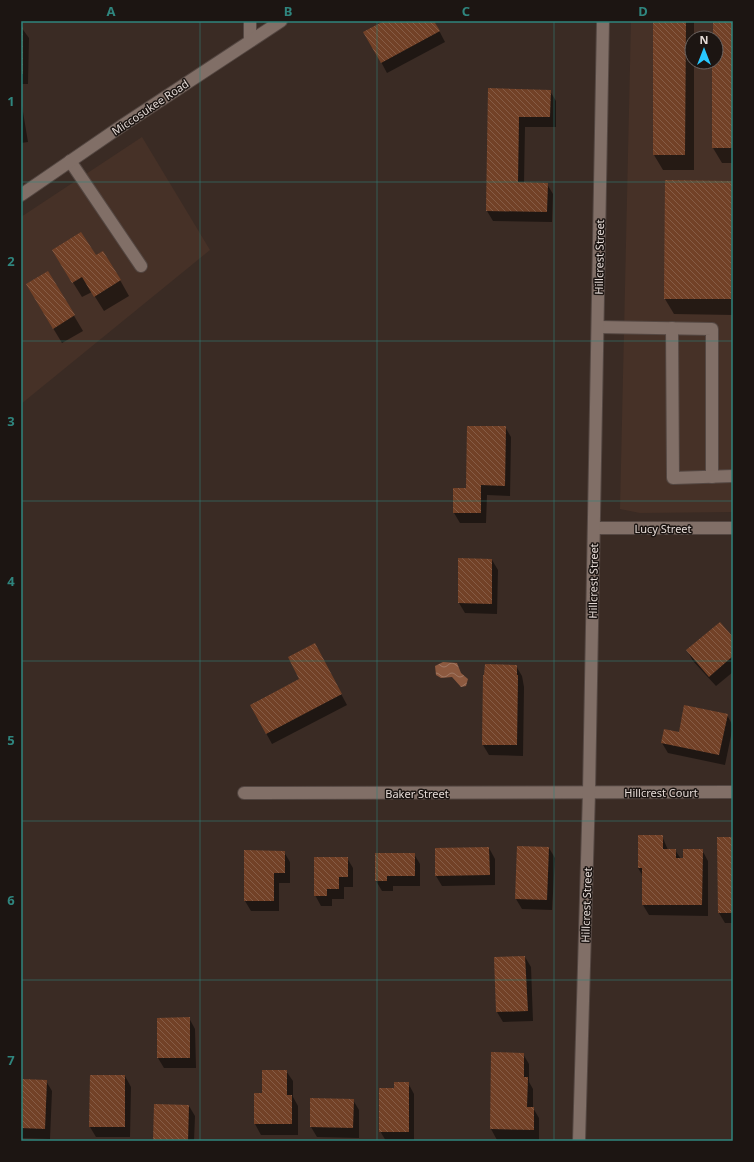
<svg xmlns="http://www.w3.org/2000/svg" width="754" height="1162" font-family="'Noto Sans',sans-serif">
<defs>
<pattern id="water-waves" width="16" height="10" patternUnits="userSpaceOnUse"><rect width="16" height="10" fill="#8c593f"/><path d="M0 5q4-4 8 0t8 0" fill="none" stroke="#a17863"/></pattern>
<pattern id="building-back-hatch" width="6" height="6" patternUnits="userSpaceOnUse"><rect width="6" height="6" fill="#724127"/><path d="M-1 5l2 2M0 0l6 6M5-1l2 2" fill="none" stroke="#865c46"/></pattern>
</defs>
<rect width="100%" height="100%" fill="#3a2b24"/>
<g fill="#463127" fill-rule="evenodd">
<path d="M631 21H733V512L640 513 620 509ZM692 38H716V62H692Z"/>
<polygon points="142,137 210,250 21,404 21,217"/>
</g>
<polygon fill="url(#water-waves)" points="443,662 457,663 461,673 468,679 466,686 461,687 452,677 441,678 436,675 435,666"/>
<g fill="#0007">
<polygon points="386,21 434,21 445,42 387,73 365,32"/>
<polygon points="654,21 694,21 694,38 692,38 692,62 694,62 694,170 663,170 654,155"/>
<polygon points="714,21 733,21 733,163 722,163 713,148 713,62 716,62"/>
<polygon points="21,27 29,38 28,84 21,84"/>
<polygon points="489,89 550,91 556,101 556,127 525,127 524,183 547,184 553,194 552,222 493,221 487,211"/>
<polygon points="21,100 28,142 21,143"/>
<polygon points="731,182 733,185 733,315 674,314 665,299"/>
<polygon points="95,256 120,280 129,296 104,311 92,292 82,297 62,265"/>
<polygon points="48,272 83,331 62,343 36,300"/>
<polygon points="505,427 511,437 510,496 487,495 486,523 460,523 454,513"/>
<polygon points="459,559 492,560 498,570 497,614 465,613 459,603"/>
<polygon points="733,639 733,672 716,686 693,661 687,650"/>
<polygon points="320,655 347,705 272,744 266,733 301,680"/>
<polygon points="516,666 522,676 524,687 523,756 489,755 483,745"/>
<polygon points="727,715 733,726 725,765 668,753 662,743 679,733"/>
<polygon points="662,836 668,850 675,850 681,859 702,850 708,861 708,916 649,915 643,905 643,876 638,868"/>
<polygon points="733,838 733,923 725,923 719,913"/>
<polygon points="489,848 495,859 495,885 442,886 436,876"/>
<polygon points="549,848 555,858 552,910 522,909 516,899"/>
<polygon points="284,852 290,862 290,883 279,883 279,911 251,911 245,901"/>
<polygon points="414,854 420,864 420,886 393,886 393,891 382,891 376,881"/>
<polygon points="347,858 353,868 353,887 344,887 344,899 332,899 332,906 321,906 315,895"/>
<polygon points="525,957 531,967 533,1021 503,1022 497,1012"/>
<polygon points="189,1018 195,1029 196,1068 164,1068 158,1058"/>
<polygon points="492,1053 523,1054 529,1064 529,1082 533,1089 533,1108 539,1118 539,1140 497,1140 491,1129"/>
<polygon points="286,1071 293,1081 293,1097 298,1106 298,1135 261,1135 255,1124 255,1094 263,1094"/>
<polygon points="125,1076 131,1087 130,1137 96,1137 90,1127"/>
<polygon points="21,1080 46,1081 52,1091 50,1139 21,1138"/>
<polygon points="408,1083 414,1094 414,1141 386,1141 380,1131 395,1089"/>
<polygon points="311,1099 353,1100 359,1110 359,1138 317,1137 311,1127"/>
<polygon points="189,1106 195,1116 194,1141 154,1141"/>
</g>
<g fill="url(#building-back-hatch)">
<polygon points="384,21 434,21 440,31 381,63 363,32"/>
<polygon points="653,21 686,21 685,155 653,155"/>
<polygon points="713,21 733,21 733,148 712,148 712,62 716,62 716,38 713,38"/>
<polygon points="21,26 23,27 23,74 21,74"/>
<polygon points="488,88 551,90 550,117 519,117 518,182 548,183 547,212 486,211"/>
<polygon points="665,180 732,181 731,299 664,299"/>
<polygon points="81,232 96,255 103,251 121,280 94,297 82,277 72,283 52,250"/>
<polygon points="48,271 75,315 53,329 26,284"/>
<polygon points="467,426 506,426 505,486 481,485 481,513 453,513 453,488 466,488"/>
<polygon points="458,558 492,559 492,604 458,603"/>
<polygon points="720,622 733,637 733,656 709,677 686,650"/>
<polygon points="315,643 342,694 266,734 250,705 299,679 288,657"/>
<polygon points="485,664 517,665 517,675 518,675 517,745 482,745 483,675 484,675"/>
<polygon points="684,705 728,714 719,755 661,743 664,729 679,732"/>
<polygon points="638,835 663,835 663,849 676,849 676,858 683,858 683,849 703,849 702,905 642,905 642,868 638,868"/>
<polygon points="717,837 733,837 733,913 718,913"/>
<polygon points="517,846 549,847 547,900 515,899"/>
<polygon points="489,847 490,875 435,876 435,848"/>
<polygon points="244,850 285,851 285,873 274,873 274,901 244,901"/>
<polygon points="375,853 415,853 415,876 387,876 387,881 375,881"/>
<polygon points="314,857 348,857 348,877 339,877 339,889 327,889 327,896 314,896"/>
<polygon points="525,956 528,1011 496,1012 494,957"/>
<polygon points="190,1017 190,1058 157,1058 157,1018"/>
<polygon points="491,1052 524,1053 524,1077 528,1077 527,1107 534,1107 534,1130 490,1129"/>
<polygon points="262,1070 287,1070 287,1095 292,1095 292,1124 254,1124 254,1093 262,1093"/>
<polygon points="90,1075 125,1075 125,1127 89,1127"/>
<polygon points="21,1079 47,1080 45,1129 21,1128"/>
<polygon points="394,1082 409,1082 409,1132 379,1132 379,1088 394,1088"/>
<polygon points="310,1098 354,1099 353,1128 310,1127"/>
<polygon points="154,1104 189,1105 188,1141 153,1141"/>
</g>
<g fill="none" stroke-linecap="round" stroke-linejoin="round">
<defs>
<g id="minor">
<polyline points="250,21 250,41"/>
<polyline points="70,161 141,266"/>
<polyline points="21,195 123,125 281,21"/>
<polyline points="598,327 712,329 712,477"/>
<polyline points="672,328 673,478 733,476"/>
<polyline points="594,528 733,528"/>
<polyline points="244,793 733,792"/>
<polyline points="579,1141 589,792 603,21"/>
</g>
</defs>
<use href="#minor" stroke="#544742" stroke-width="14"/>
<use href="#minor" stroke="#816f67" stroke-width="12"/>
</g>
<path fill="none" stroke="#2f857e" stroke-width="1" stroke-opacity="0.55" d="M200 21V1141M377 21V1141M554 21V1141M21 182H733M21 341H733M21 501H733M21 661H733M21 821H733M21 980H733"/>
<g text-anchor="middle" dominant-baseline="central" stroke-width="3" stroke-linejoin="round" paint-order="stroke">
<g font-size="11" fill="#e5dbd7" stroke="#1c1512">
<text transform="translate(150 107) rotate(-34)">Miccosukee Road</text>
<text transform="translate(599 257) rotate(-89)">Hillcrest Street</text>
<text x="663" y="528">Lucy Street</text>
<text transform="translate(593 581) rotate(-89)">Hillcrest Street</text>
<text x="661" y="792">Hillcrest Court</text>
<text x="417" y="793">Baker Street</text>
<text transform="translate(586 905) rotate(-88)">Hillcrest Street</text>
</g>
</g>
<rect width="754" height="1162" fill="none" stroke="#1c1512" stroke-width="44"/>
<g transform="translate(704 50)"><circle r="19" fill="#1c1512" stroke="#6c6461"/>
<path d="M0-3L7 15L0 10L-7 15Z" fill="#28c8ff"/>
<text y="-6" font-size="11" font-weight="bold" text-anchor="middle" fill="#e5dbd7">N</text>
</g>
<rect x="22" y="22" width="710" height="1118" fill="none" stroke="#2f857e" stroke-width="1.5"/>
<g font-size="13" text-anchor="middle" font-weight="bold" fill="#2f857e">
<text x="111" y="16">A</text>
<text x="288" y="16">B</text>
<text x="466" y="16">C</text>
<text x="643" y="16">D</text>
<text x="11" y="106">1</text>
<text x="11" y="266">2</text>
<text x="11" y="426">3</text>
<text x="11" y="586">4</text>
<text x="11" y="745">5</text>
<text x="11" y="905">6</text>
<text x="11" y="1065">7</text>
</g>
</svg>
